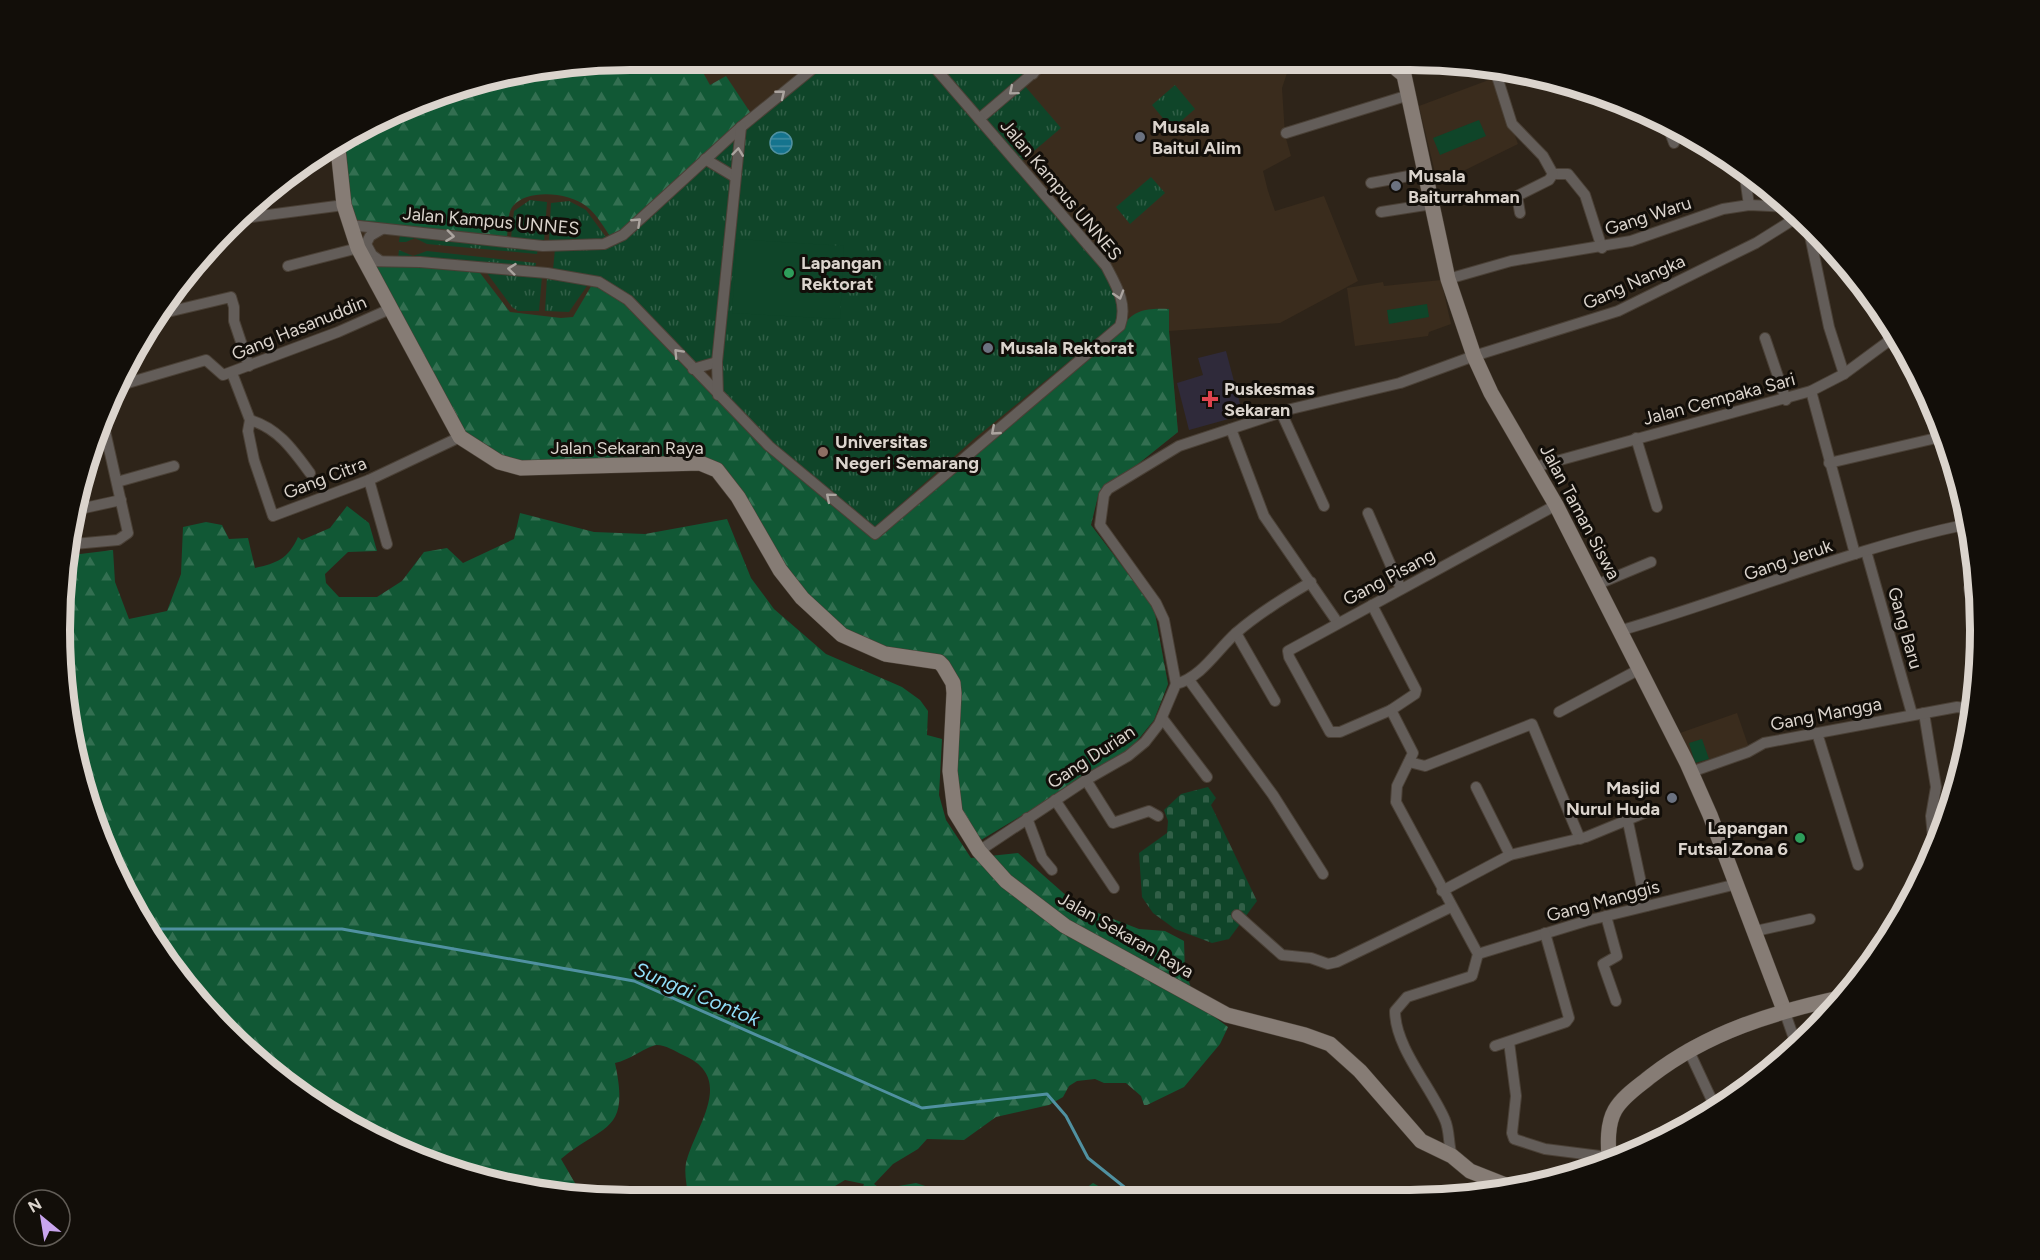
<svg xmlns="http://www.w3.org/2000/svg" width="2040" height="1260" font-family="Figtree,sans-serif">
<defs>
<pattern id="grass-tufts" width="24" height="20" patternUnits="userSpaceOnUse" patternTransform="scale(1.5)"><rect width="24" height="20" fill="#0f4529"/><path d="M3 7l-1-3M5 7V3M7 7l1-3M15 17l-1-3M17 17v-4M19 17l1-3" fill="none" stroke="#315f47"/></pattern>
<pattern id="forest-firs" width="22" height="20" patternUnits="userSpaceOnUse" patternTransform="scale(1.5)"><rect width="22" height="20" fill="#115835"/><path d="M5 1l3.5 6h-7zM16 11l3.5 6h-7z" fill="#336f51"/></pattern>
<pattern id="cemetery-stones" width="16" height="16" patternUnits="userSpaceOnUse" patternTransform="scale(1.5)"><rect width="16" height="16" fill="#0f4529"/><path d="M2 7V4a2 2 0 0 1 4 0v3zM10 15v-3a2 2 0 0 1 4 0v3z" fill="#315f47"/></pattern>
<pattern id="water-rules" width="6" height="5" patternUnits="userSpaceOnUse" patternTransform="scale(1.5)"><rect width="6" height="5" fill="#15748e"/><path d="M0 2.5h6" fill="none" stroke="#428da2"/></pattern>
</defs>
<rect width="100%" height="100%" fill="#2e2419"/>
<g fill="#3a2c1d">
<polygon points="630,60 1290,64 1282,88 1285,135 1291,156 1263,171 1268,191 1275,211 1324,196 1358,281 1280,323 1169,331 1178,432 1098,496 1091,525 1154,608 1168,684 1154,720 957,687 728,477 370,265 348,204 419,105 438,100 466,87"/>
<polygon points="1494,78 1518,144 1453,176 1437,181 1419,106"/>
<polygon points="1441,280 1451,324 1429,332 1428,336 1355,346 1347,288 1383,282 1384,286"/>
<polygon points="1737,713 1748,745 1735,755 1693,769 1680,733"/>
</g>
<polygon fill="#2f2a3a" points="1226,351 1243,415 1189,430 1177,383 1203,375 1198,358"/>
<g fill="url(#grass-tufts)">
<polygon points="826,61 927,62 1104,268 1120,309 1117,322 974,439 874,528 770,444 721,394 719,362 743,128"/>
<polygon points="942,62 1018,62 1029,75 980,115 937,66"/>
<polygon points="1024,85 1061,128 1021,162 983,119"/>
<polygon points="1175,85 1195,109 1172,129 1152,105"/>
<polygon points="738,134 733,172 710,158"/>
<path d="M706 162 732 178 715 360 693 367 634 303 553 270 555 249C579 249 604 252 625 239Z"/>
<polygon points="1151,177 1165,193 1130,224 1116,207"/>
<polygon points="530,200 547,202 544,242 511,238 514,211"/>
<polygon points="569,201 586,210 608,240 549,242 551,203"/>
<polygon points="400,234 538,248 537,254 427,244 415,238 406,242 399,242"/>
<polygon points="399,250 413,256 427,251 536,263 535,268 398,258"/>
<polygon points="484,269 542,276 539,311 518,311 512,307"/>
<polygon points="547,277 589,283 569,312 545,311"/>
</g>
<g fill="url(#forest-firs)">
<path d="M630 60H696L710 85 726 76 752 115 612 239C604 228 597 214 586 206 570 193 528 188 513 206 507 213 508 229 507 238L357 222 352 217 341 147 419 105 438 100 466 87Z"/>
<path d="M372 264 477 269 510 312 561 318 573 317 593 283 626 303 769 449 875 537 1122 327C1134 309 1148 308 1169 309V331L1178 432 1098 496 1091 525 1154 608 1168 684 1154 720 1129 751 976 843 953 801 948 665C913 657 878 649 847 632 800 607 748 511 717 466L521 463 504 458 464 434Z"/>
<path d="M347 506 369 523 377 551 348 552 325 574 326 583 339 597H377L402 581 424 552 447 548 463 563 514 539 520 513 594 532 645 534 727 519 751 578 774 609 826 654 902 687 920 700 928 711 927 735 942 739 939 795 946 820 971 858 1018 853 1077 905 1139 929 1165 931 1184 941 1185 971 1197 1004 1228 1027 1220 1044 1184 1087 1147 1105H1144L1141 1096 1126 1083H1104L1095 1079 1077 1081 1069 1086 1063 1097 1049 1105 996 1117 964 1140 927 1139 918 1149 893 1164 874 1184 881 1189 916 1183 953 1195 983 1186 1001 1197 859 1196 864 1184 845 1180 830 1189 826 1196H688C687 1185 684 1174 686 1163 695 1126 737 1078 683 1055 675 1051 665 1045 657 1045 647 1046 630 1060 615 1063 630 1133 605 1123 561 1159L582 1195H556L412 1157 283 1082 156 947 90 813 60 630 72 555 113 550 115 582 129 619 167 611 181 574 183 527 206 522 222 525 229 539 248 538 255 568C277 563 288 559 298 537L302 540 330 528Z"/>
<polygon points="1093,1183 1118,1197 1077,1197 1076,1195"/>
</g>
<polygon fill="url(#cemetery-stones)" points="1208,787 1216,798 1211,805 1257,901 1229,939 1212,943 1175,929 1153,913 1142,897 1139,853 1167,833 1168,821 1164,810 1181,794"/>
<g fill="#0f4529">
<polygon points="1479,120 1486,136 1440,155 1433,138"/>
<polygon points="737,239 844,246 840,319 732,313"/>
<polygon points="1427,304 1429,317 1389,324 1387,310"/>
<polygon points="1702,739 1709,759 1695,763 1689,743"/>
</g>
<circle fill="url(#water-rules)" stroke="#5091a1" stroke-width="1.5" cx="781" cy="143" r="11"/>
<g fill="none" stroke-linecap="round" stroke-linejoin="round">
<polyline stroke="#5091a1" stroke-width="3" points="147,929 342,929 634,981 922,1108 1047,1094 1066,1116 1088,1158 1138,1198"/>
<defs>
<g id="street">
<polyline points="1022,62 1033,74"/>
<polyline points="1494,67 1512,124 1543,156 1553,174 1568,174 1585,195 1602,248"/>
<polyline points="428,100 454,89"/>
<polyline points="979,119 1046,62"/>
<polyline points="1668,127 1674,143"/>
<polyline points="1286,133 1409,95"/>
<polyline points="705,159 735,177"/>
<polyline points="1744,171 1749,205"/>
<polyline points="1371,183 1425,173"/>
<polyline points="1381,212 1432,204"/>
<polyline points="1520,213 1517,196 1549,180 1553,174"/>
<polyline points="245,218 344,205"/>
<polyline points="350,225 543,246 604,244 623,235 741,127 822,61"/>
<polyline points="1808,226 1829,327 1844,374"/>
<polyline points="379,260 372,255 366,244 370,236 382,229"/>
<path d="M364 261 420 262 547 273 599 282 628 300 769 446 875 534 1120 326C1128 304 1116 285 1106 266L930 62"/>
<polyline points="288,266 358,248"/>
<polyline points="1448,279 1511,261 1631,241 1723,209 1749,205 1788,207"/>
<polyline points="155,315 231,297 234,307 234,321 249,366"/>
<polyline points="1765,338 1786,400"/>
<polyline points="693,369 717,362"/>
<polyline points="232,373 250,420 248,431 254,460 273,516 369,480 460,437"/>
<polyline points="121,385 206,360 223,375 338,332 390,309"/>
<polyline points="1811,391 1855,554"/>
<polyline points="718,395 717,362 741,127"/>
<polyline points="1281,412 1324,506"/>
<path d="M250 420C278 428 293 450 310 473"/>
<polyline points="1231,429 1264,516 1338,623"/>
<polyline points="1940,436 1954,466"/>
<polyline points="1636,438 1657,507"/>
<polyline points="1829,463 1945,436"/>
<polyline points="1535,467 1811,391 1844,374 1886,343 1900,340"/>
<polyline points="1956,475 1958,481"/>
<polyline points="369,480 387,544"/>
<polyline points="117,482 174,466"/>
<polyline points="80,509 121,500"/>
<polyline points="1368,513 1401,589"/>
<polyline points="74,544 118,540 128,533 103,422"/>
<polyline points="1866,551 1912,714"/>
<polyline points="1596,585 1651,562"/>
<polyline points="1969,588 1977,627"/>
<path d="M1372 605 1416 690 1415 694 1391 710 1413 753 1397 786 1396 802 1478 954 1472 976 1407 997 1395 1011C1395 1047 1431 1087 1445 1120 1450 1131 1448 1144 1452 1156"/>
<path d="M1619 631C1736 597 1849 549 1968 524"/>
<polyline points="1236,633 1275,701"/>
<polyline points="1189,680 1273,795 1323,874"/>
<polyline points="1176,684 1164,620 1156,603 1100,525 1104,495 1108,489 1179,446 1291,409 1400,383 1474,356 1618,311 1756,243 1788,223 1795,213"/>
<polyline points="1391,710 1340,732 1330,732 1289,657 1288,651 1556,505"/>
<polyline points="1559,712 1638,670"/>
<polyline points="1924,713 1936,787 1931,816 1934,848"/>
<polyline points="1162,718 1207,777"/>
<polyline points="1817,733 1858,865"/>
<polyline points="1409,762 1425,766 1532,724 1580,839"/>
<polyline points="1691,772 1748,752 1764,743 1957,707 1972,709"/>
<polyline points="1086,780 1113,823 1149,811 1158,816"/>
<polyline points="1476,787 1510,855"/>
<polyline points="1055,800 1114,888"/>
<polyline points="1027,818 1042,858 1052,870"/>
<polyline points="1628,822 1646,906"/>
<path d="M979 851 1086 780 1128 756 1145 742 1159 724 1176 684C1202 677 1217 650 1236 633 1259 613 1285 597 1311 582"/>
<polyline points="1442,891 1510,855 1586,837 1654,809"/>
<polyline points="1237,915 1282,955 1311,958 1328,964 1337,962 1451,907"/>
<polyline points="1606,916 1617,956 1603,964 1616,1001"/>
<polyline points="1756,931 1810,919"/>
<polyline points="1478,954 1586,921 1737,884"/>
<polyline points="1784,1010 1797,1047"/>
<polyline points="1509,1042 1516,1096 1512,1133 1514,1139 1545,1149 1608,1157"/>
<polyline points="1495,1046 1566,1022 1569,1018 1545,933"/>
<polyline points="1688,1049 1716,1109"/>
</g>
<g id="secondary">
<polyline points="1349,64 1392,65 1404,75 1448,279 1474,356 1491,393 1556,505 1687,763 1710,815 1784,1010"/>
<polyline points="338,149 344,205 358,248 460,437 499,462 521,468 700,463 717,470 738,497 780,570 802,598 842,635 885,654 939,662 943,666 953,683 954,693 950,771 955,812 979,851 1006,881 1065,926 1227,1015 1305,1035 1330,1044 1360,1071 1421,1141 1452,1156 1470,1171 1513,1188"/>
<path d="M1609 1159C1608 1144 1607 1124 1615 1110 1623 1096 1639 1086 1651 1076 1708 1032 1774 1012 1844 997"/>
</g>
</defs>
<use href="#street" stroke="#4a4036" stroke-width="12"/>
<use href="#secondary" stroke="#4a4036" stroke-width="16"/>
<use href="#street" stroke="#635d59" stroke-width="10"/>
<use href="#secondary" stroke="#867c75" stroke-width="15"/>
</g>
<defs><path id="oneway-chevron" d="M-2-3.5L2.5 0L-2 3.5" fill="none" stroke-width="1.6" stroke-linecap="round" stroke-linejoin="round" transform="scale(1.5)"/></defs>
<g stroke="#aba49f">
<use href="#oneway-chevron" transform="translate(1013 91) rotate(140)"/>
<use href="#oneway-chevron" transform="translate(781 94) rotate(-39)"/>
<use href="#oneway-chevron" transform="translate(738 152) rotate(-83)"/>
<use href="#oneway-chevron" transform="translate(637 222) rotate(-43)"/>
<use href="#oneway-chevron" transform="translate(450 236) rotate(7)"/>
<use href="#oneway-chevron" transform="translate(512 269) rotate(-174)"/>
<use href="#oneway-chevron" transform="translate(1119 295) rotate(73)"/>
<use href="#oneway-chevron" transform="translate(678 353) rotate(-133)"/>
<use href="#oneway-chevron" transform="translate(995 431) rotate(139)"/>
<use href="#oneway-chevron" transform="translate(830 497) rotate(-140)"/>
</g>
<g fill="#6b7280" stroke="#120e09" stroke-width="2">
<circle cx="1140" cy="137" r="6"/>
<circle cx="1396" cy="186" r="6"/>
<circle cx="988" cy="348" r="6"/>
<circle cx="1672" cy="798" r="6"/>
</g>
<g fill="#2e9e5b" stroke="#120e09" stroke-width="2">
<circle cx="789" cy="273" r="6"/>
<circle cx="1800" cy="838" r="6"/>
</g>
<path fill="#e0444e" stroke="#120e09" stroke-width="2" d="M1207 390h6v6h6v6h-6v6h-6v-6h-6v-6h6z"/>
<circle fill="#8d6e63" stroke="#120e09" stroke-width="2" cx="823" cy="452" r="6"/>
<g text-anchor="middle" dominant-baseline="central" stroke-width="6" stroke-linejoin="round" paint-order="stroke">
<g font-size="18" font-weight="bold" fill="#dbd4cd" stroke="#120e09" text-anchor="start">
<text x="1152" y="127">Musala<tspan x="1152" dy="21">Baitul Alim</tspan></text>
<text x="1408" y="176">Musala<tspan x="1408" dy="21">Baiturrahman</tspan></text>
<text x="801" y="263">Lapangan<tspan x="801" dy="21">Rektorat</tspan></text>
<text x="1000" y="348">Musala Rektorat</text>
<text x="1224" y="389">Puskesmas<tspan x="1224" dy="21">Sekaran</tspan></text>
<text x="835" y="442">Universitas<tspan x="835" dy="21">Negeri Semarang</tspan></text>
<text x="1660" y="788" text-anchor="end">Masjid<tspan x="1660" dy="21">Nurul Huda</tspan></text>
<text x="1788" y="828" text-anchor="end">Lapangan<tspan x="1788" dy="21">Futsal Zona 6</tspan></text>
</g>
<g font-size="18" fill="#dbd4cd" stroke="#120e09">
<text transform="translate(1061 190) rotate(50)">Jalan Kampus UNNES</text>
<text transform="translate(1648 216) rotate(-18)">Gang Waru</text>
<text transform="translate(491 221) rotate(5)">Jalan Kampus UNNES</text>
<text transform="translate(1634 282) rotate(-24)">Gang Nangka</text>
<text transform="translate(299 328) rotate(-22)">Gang Hasanuddin</text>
<text transform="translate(1719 399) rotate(-15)">Jalan Cempaka Sari</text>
<text x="627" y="448">Jalan Sekaran Raya</text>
<text transform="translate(325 478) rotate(-21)">Gang Citra</text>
<text transform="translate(1580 512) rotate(62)">Jalan Taman Siswa</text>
<text transform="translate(1788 560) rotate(-19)">Gang Jeruk</text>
<text transform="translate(1389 577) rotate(-28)">Gang Pisang</text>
<text transform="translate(1905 628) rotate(74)">Gang Baru</text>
<text transform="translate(1826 714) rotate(-11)">Gang Mangga</text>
<text transform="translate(1091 757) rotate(-33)">Gang Durian</text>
<text transform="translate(1603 901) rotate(-15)">Gang Manggis</text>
<text transform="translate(1126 935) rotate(30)">Jalan Sekaran Raya</text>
</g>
<g font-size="20" font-style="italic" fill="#91dffa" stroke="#120e09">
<text transform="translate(697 994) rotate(23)">Sungai Contok</text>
</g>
</g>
<path d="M0 0H2040V1260H0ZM630 70H1410A560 560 0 0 1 1970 630V630A560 560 0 0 1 1410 1190H630A560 560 0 0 1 70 630V630A560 560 0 0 1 630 70Z" fill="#120e09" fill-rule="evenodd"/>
<path fill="none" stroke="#dbd4cd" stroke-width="8" d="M630 70H1410A560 560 0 0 1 1970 630V630A560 560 0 0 1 1410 1190H630A560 560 0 0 1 70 630V630A560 560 0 0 1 630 70Z"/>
<g transform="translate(42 1218) rotate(330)"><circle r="28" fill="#120e09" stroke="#625d57" stroke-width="1.5"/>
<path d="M0-4.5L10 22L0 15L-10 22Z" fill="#c9a5ee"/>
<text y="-9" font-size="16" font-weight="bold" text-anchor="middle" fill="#dbd4cd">N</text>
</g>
</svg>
